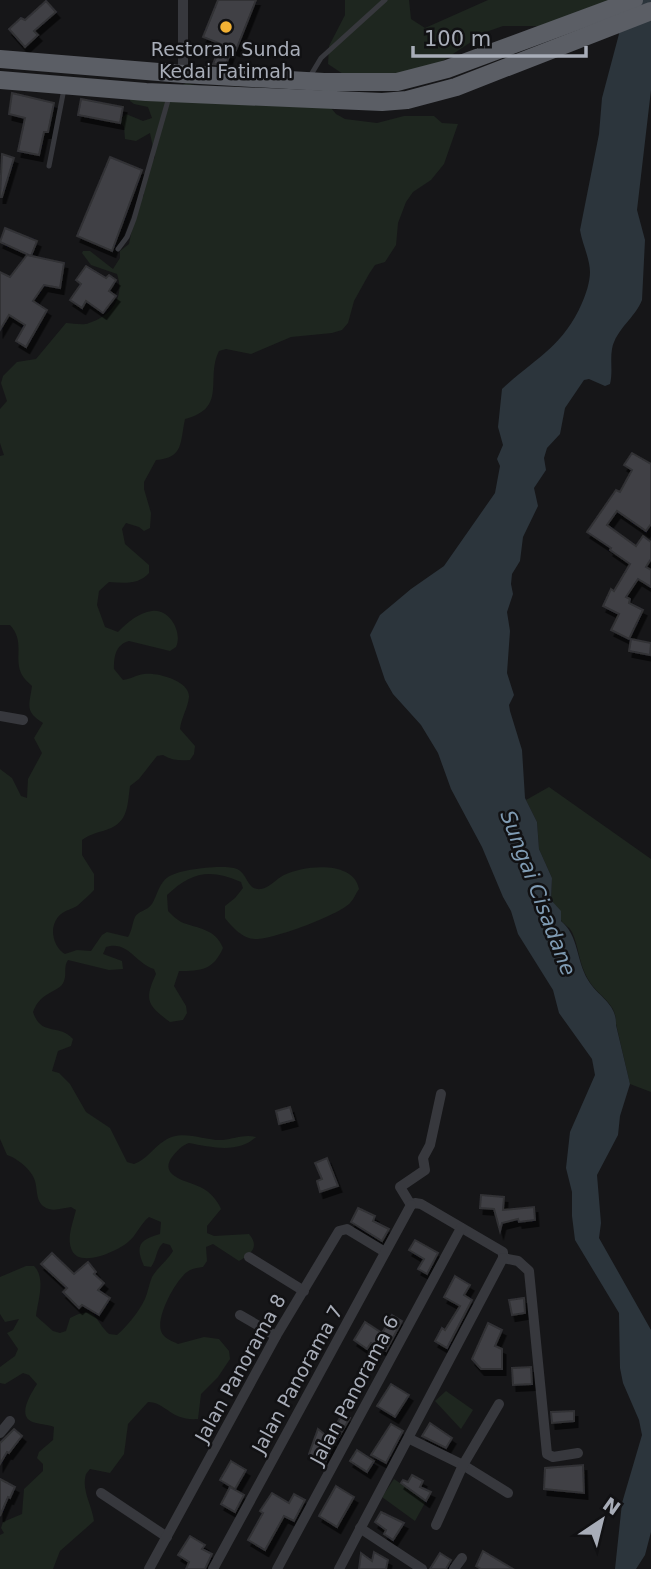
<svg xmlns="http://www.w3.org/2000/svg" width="651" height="1569" font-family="'DejaVu Sans',sans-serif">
<defs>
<filter id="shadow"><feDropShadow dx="3.5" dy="6" stdDeviation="0" flood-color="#0009"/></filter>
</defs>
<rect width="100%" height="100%" fill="#161618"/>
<g fill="#1e261f">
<polygon points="345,0 409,0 411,19 425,28 488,0 613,0 539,26 503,26 486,32 444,60 413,74 343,74 328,64 329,46 345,15"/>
<path d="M186 83 225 92 239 87 245 90 322 97 336 114 345 119 377 123 404 116H434L442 123 458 124 444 164 431 180 413 192 406 202 398 223 396 245 385 262 375 265 369 274 354 301 348 323 342 330 332 333 291 337 251 354 226 349 219 351C205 379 228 408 185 419 180 442 184 458 156 460L144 482V489L151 513 150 528 144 531 139 527 126 523 122 529 125 544 149 565V573C138 585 125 583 109 582L99 591 97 605 105 627 118 632C128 622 138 613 152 611 169 608 183 632 176 647L170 651 129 641C115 645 114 657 114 669L123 680C131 679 136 675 144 674 157 672 190 681 189 697 188 708 181 718 180 729L195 746 194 754 190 760C180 761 171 760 163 755L157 756 139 779 130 786C127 809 128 824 103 831 95 833 89 835 82 840V855L94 874V890C89 895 83 901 77 906 72 909 66 910 61 914 48 925 52 946 65 954L77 950 91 951 102 935 107 932 128 937C132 931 132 924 135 917 138 911 147 911 152 904 157 896 159 883 168 877 180 869 224 864 237 869 248 874 247 891 261 889 269 888 276 879 284 875 304 865 354 860 359 889 356 893 354 899 350 903 339 915 272 940 255 939 243 939 232 927 225 918V906L235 898 243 888 241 882C210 868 191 872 167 895L168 911C172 915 176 919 181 922 198 929 215 928 223 948 213 970 202 971 179 971L174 986 186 1006 187 1013 183 1020 170 1022C147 1005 144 1000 156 974L154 969C135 963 128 940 106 947L103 954 122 961 123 969 109 970 68 960C63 968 67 973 64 981 60 993 41 990 33 1012 41 1037 59 1023 73 1039L71 1046 58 1051 52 1071 59 1073 70 1084 86 1112 110 1128 127 1162 134 1164C147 1159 152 1149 164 1141 182 1128 203 1141 223 1140 234 1139 244 1134 256 1137 238 1154 211 1147 189 1143 182 1145 177 1151 172 1157 157 1178 193 1182 202 1188 210 1192 218 1201 221 1209L207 1226V1233L214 1236 249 1234C260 1247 251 1254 239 1261L213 1244 206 1247 207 1261 203 1267C197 1268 192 1268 187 1272 176 1280 156 1316 161 1331 163 1338 172 1341 178 1344L204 1337 219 1339 229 1351 230 1359 218 1377 201 1394 198 1419C170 1421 166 1402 148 1402L128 1424 124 1454 110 1473 90 1469 86 1474C81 1490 92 1505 94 1521L60 1551 53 1569H0V1535L4 1533 1 1528 3 1522 22 1514 24 1489 43 1471V1464L37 1458 39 1452 53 1440 54 1427C47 1424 43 1425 36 1423 15 1419 30 1395 37 1384L29 1375 23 1373 5 1384 0 1383V1367L15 1356 18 1349 7 1333 13 1330 19 1319 5 1322 0 1314V1277L26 1266H34C46 1278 38 1300 36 1316L53 1331 60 1333 66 1331 70 1318C97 1304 93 1319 109 1334L117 1335C128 1325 138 1313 145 1299 148 1292 149 1284 152 1277 157 1268 167 1261 173 1251L170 1245 163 1243C156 1249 157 1259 151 1267L144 1266C135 1246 139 1240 160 1234L161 1222 149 1217C140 1224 137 1235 128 1242 118 1251 77 1270 71 1248 67 1237 73 1222 76 1210L71 1207C64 1208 55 1211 49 1209 35 1205 38 1191 35 1181 32 1170 17 1158 7 1155L0 1139V769L12 778 21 796 27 798 28 779 42 753 34 738 43 723C25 711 29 707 32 686 28 682 23 678 21 673 14 657 25 641 10 625H0V456L4 455 0 443V409L7 401 1 383 3 376 17 362 36 359 66 323C73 323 83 326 89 323 112 316 125 297 117 274L91 265 82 253 83 251H90L113 269 120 258V251L129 244 137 204 144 195 143 177 155 157 150 133 136 141 125 139 124 127 119 121 126 114 143 121 152 118 148 107 134 104 130 101 131 94 175 90Z"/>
<path d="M549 787 651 859V1092L630 1084 616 1024C617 1002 598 997 588 979 579 965 579 947 572 932 569 926 564 925 561 920 556 913 557 906 551 900L552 878 539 849 537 822 526 800Z"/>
<polygon points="446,1391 473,1410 461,1429 435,1401"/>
<polygon points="394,1479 426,1501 415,1521 382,1497"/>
</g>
<path fill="#2c353c" d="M613 0H651V90L637 210 645 240 642 300C635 318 616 329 612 349 610 361 613 372 610 384L605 386 589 379 584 380 565 408 560 434 547 448 544 458 546 470 534 488 538 506 523 537 520 561 512 574 511 584 513 594 507 612 510 631 507 673 514 695 509 705 510 711 522 750 525 798 537 822 539 849 552 878 551 900 561 911V921C579 936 576 960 588 980 598 997 617 1003 616 1025L630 1084 620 1116 618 1135 597 1175 601 1223 599 1238 651 1330V1532L645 1555 636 1569H615L622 1503 642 1435 639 1420 623 1383 620 1368 619 1313 575 1240 572 1216V1192L566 1168 570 1132 595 1075 592 1059 559 1013 553 990 518 934 511 911 503 897 482 847 451 789 438 753 421 725 393 694 385 680 370 635 380 615 411 589 444 566 495 493 500 466 497 459 503 445 498 427 502 389C534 359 563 347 582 303 586 294 590 282 590 272 590 259 582 243 580 230L599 134 602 98 619 34Z"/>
<g fill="#404145" stroke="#303034" stroke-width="2" filter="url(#shadow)">
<polygon points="218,0 256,0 236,50 232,48 226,65 213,64 221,44 203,37"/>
<polygon points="46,1 56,12 34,31 38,35 25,47 9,29 21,18 25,20"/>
<polygon points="12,93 54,103 48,132 44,132 39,155 18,151 25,118 9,114"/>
<polygon points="81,99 123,107 120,123 78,115"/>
<polygon points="2,154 14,158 2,197 0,197"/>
<polygon points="110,157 142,170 112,251 77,236"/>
<polygon points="5,228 37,241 31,256 0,242"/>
<polygon points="27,255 64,263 60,288 44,285 33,301 47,310 26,347 16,341 25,325 9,315 0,330 0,272 10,277"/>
<polygon points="86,266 106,278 109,275 116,280 109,291 116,296 103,313 86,301 82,308 70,300 81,284 76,280"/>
<polygon points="632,453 651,464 651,524 646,531 617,511 607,525 636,546 643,536 651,542 651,559 646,567 651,570 651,587 638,579 626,597 630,599 629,603 643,610 629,639 611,630 619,614 603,606 611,589 614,591 630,564 610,550 611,548 587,532 616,490 620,492 632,470 624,465"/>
<polygon points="631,639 651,643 650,655 629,651"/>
<polygon points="290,1107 294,1120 279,1124 276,1111"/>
<polygon points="327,1158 338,1186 320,1192 317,1181 322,1179 315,1163"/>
<polygon points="481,1195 504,1197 503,1210 534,1207 535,1220 519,1222 518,1219 502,1223 500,1231 494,1209 480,1208"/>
<polygon points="358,1208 375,1216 373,1221 389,1229 382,1241 351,1222"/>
<polygon points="415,1240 438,1253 427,1274 418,1269 424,1259 409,1250"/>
<polygon points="52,1253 74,1274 88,1262 96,1272 94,1274 104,1283 98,1290 110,1298 99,1315 82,1305 79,1308 63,1292 67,1288 41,1264"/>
<polygon points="455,1276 470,1285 464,1295 472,1300 447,1348 435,1341 442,1328 445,1330 460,1306 444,1297"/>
<polygon points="524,1298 525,1313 512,1315 509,1300"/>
<polygon points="392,1315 402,1321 386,1351 371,1343 367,1349 354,1340 365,1322 382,1333"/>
<polygon points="488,1323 502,1330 495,1346 502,1349 502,1369 481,1369 472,1359"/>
<polygon points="531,1367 532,1384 513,1385 512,1368"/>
<polygon points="391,1384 409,1395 395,1417 377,1406"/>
<polygon points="574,1411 574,1421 552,1423 551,1412"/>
<polygon points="342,1414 350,1418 337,1440 330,1436"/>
<polygon points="430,1423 452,1438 446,1448 422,1436"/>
<polygon points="391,1424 403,1431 386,1463 371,1455"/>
<polygon points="14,1429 22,1436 9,1453 7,1452 0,1464 0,1443"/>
<polygon points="318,1429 334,1442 325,1463 309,1454"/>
<polygon points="357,1450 374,1461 367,1472 350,1461"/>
<polygon points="231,1461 246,1470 235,1489 220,1480"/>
<polygon points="583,1465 584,1493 544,1489 545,1468"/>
<polygon points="412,1475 423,1481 420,1487 431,1492 426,1501 401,1483 403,1480 408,1482"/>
<polygon points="0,1479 15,1487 10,1498 8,1497 0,1516"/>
<polygon points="336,1486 354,1497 337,1527 319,1516"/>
<polygon points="230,1487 244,1495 235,1512 221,1504"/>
<polygon points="272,1493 289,1503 294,1494 305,1500 294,1521 284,1516 265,1550 248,1540 263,1513 260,1511"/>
<polygon points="381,1512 404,1523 393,1540 384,1534 386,1530 375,1522"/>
<polygon points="190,1536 205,1545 202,1549 212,1554 205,1569 186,1569 189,1562 178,1555"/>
<polygon points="483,1551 513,1569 481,1569 476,1566"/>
<polygon points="374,1552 388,1560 386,1569 359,1569 361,1553 372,1561"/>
<polygon points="440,1553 451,1560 446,1569 430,1569"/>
</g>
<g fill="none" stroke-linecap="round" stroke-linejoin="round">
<g stroke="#37383d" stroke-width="5">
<polyline points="309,78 321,58 385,0"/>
<polyline points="49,166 64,89"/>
<polyline points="118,249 127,237 134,219 169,97"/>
</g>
<g stroke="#37383d" stroke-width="10">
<polyline points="183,74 183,0"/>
<polyline points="0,716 23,720"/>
<polyline points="411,1205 400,1187 425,1170 423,1158 430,1145 441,1094"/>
<polyline points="411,1205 415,1203 421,1204 503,1252 503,1258"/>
<polyline points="249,1257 304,1291"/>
<polyline points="503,1258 518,1261 529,1271 547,1454 553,1457 578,1453"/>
<polyline points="240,1315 276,1336"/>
<polyline points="0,1433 10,1421"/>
<polyline points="410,1439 463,1465 508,1493"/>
<polyline points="101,1493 167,1537"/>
<polyline points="436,1525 463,1465 499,1404"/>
<polyline points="360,1528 422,1569"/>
<polyline points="149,1569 276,1336 339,1231 347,1229 385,1252"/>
<polyline points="213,1569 411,1205"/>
<polyline points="277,1569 461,1228"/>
<polyline points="339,1569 503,1258"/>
<polyline points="454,1569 462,1558"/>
</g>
<g stroke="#5b5e65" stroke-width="18">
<polyline points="0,59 183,74 324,82 397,82 447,69 634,0"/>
<polyline points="0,80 146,92 382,102 407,100 456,87 651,11"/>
</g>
</g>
<circle fill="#f2b134" stroke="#111113" stroke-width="2.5" cx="226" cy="27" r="7"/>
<g text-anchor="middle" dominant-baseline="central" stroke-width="5" stroke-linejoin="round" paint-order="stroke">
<g font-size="19" fill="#a8adb8" stroke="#111113">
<text x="226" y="49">Restoran Sunda<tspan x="226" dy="22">Kedai Fatimah</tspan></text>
</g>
<g font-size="19" fill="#a8adb8" stroke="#111113">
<text transform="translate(240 1368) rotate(-61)">Jalan Panorama 8</text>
<text transform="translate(297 1379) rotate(-61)">Jalan Panorama 7</text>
<text transform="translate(354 1390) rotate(-62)">Jalan Panorama 6</text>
</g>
<g font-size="21" font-style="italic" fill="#7f9bb3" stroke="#111113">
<text transform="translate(538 893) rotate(69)">Sungai Cisadane</text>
</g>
</g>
<g transform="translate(602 1520) rotate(35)" stroke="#111113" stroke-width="5" paint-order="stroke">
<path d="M0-5L12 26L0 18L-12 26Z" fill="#a8adb8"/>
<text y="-10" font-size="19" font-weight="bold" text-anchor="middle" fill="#a8adb8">N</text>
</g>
<path d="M413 46v10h173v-10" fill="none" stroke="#a8adb8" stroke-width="3.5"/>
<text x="424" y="46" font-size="21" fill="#a8adb8" stroke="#111113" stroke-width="5" paint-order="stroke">100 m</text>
</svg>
